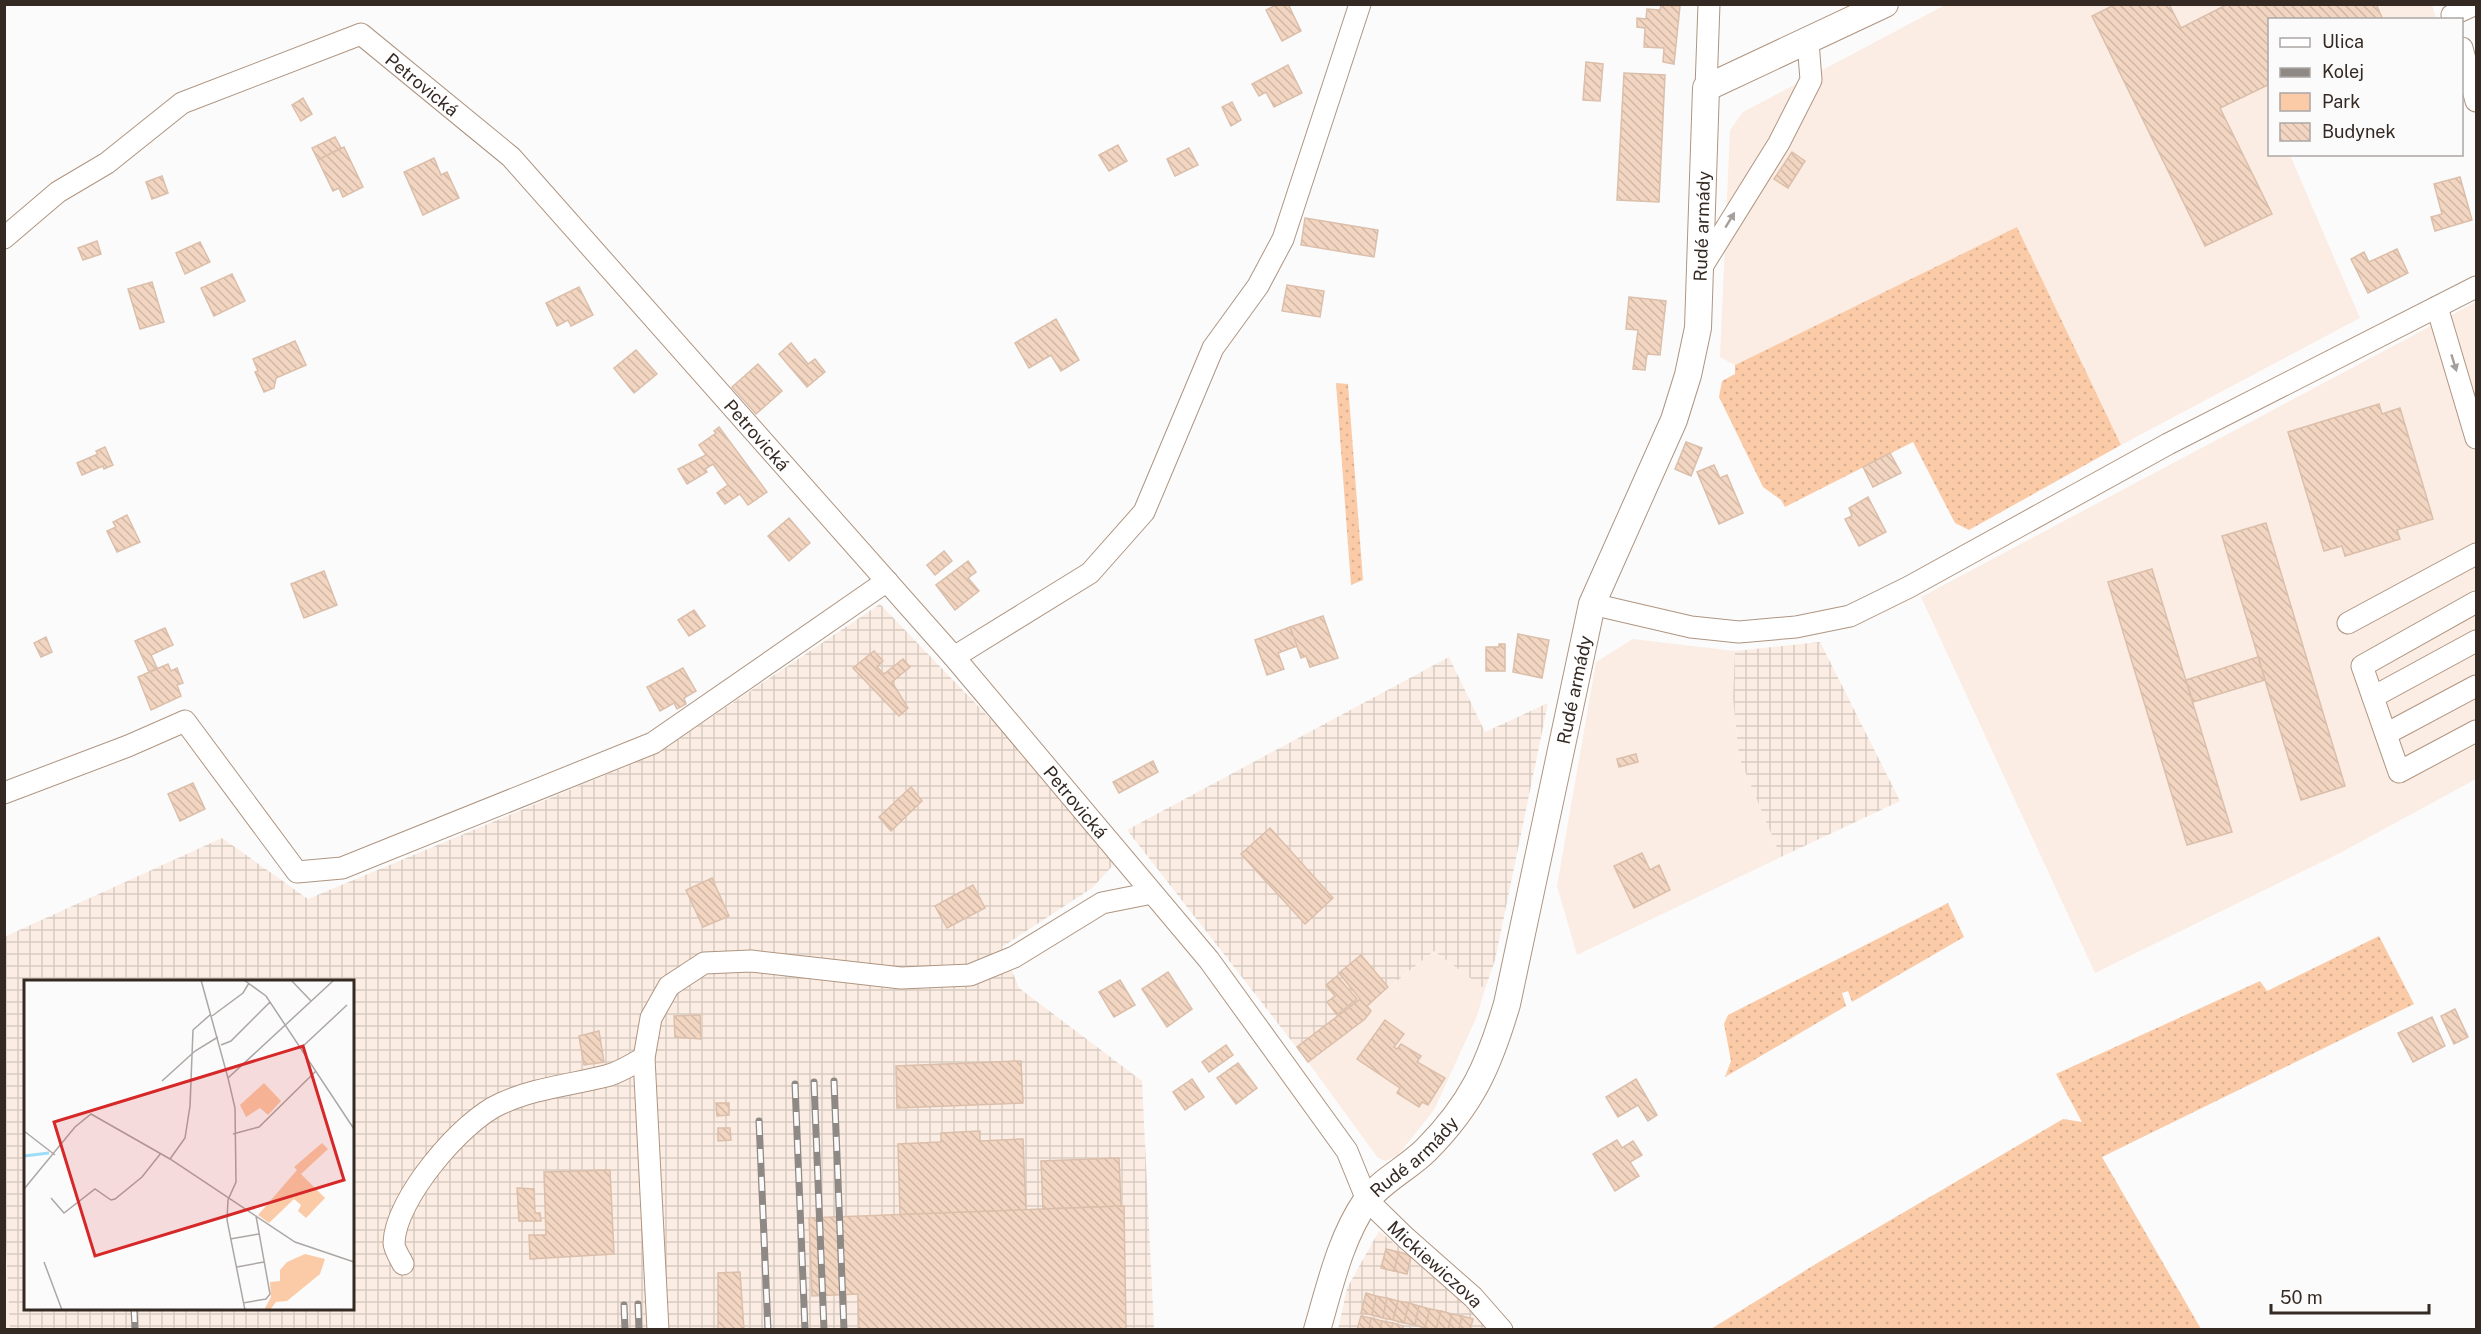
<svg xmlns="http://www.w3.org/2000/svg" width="2481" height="1334" font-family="'Public Sans',sans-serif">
<defs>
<pattern id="industrial-grid" width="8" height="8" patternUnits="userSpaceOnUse" patternTransform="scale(1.5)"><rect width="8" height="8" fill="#fbede3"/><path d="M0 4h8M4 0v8" fill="none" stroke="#d8cbc2"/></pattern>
<pattern id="green-dots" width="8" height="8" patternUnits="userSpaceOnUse" patternTransform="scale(1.5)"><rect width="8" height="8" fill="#fbcba8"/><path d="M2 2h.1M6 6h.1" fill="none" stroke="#d8ae90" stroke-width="1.8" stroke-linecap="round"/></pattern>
<pattern id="building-back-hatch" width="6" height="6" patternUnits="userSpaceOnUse" patternTransform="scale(1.5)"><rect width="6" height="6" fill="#f3d6c2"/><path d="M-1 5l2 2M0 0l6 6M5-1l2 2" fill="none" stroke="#d1b8a6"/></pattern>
</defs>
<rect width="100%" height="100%" fill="#fbfbfb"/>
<g fill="#fbede3">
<polygon points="1945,5 2432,5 2436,17 2430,19 2270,20 2270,100 2267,102 2269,108 2270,154 2290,155 2360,318 2121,445 2017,227 1735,365 1720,357 1730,130 1743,112"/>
<polygon points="2476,302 2476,779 2340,853 2095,973 1921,597"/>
<polygon points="1633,639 1735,651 1733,698 1739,757 1781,857 1577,955 1557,886 1596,662"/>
<polygon points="1434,951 1485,989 1477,1016 1434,1110 1398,1155 1386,1161 1378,1158 1308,1062 1365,1019 1367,1006"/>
<polygon points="4,1183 11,1330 4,1329"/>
</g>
<g fill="url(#industrial-grid)" fill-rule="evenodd">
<path d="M880 604 1023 753 1118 860 1092 888 1002 947 1019 988 1142 1081 1154 1329H10L4 1197V937L222 838 308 899 658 753ZM26 982H352V1308H26Z"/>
<polygon points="1820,642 1900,801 1781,857 1739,757 1733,698 1735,651"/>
<polygon points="1449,657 1485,732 1548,703 1495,960 1485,989 1434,951 1367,1005 1371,1011 1365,1019 1308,1062 1127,830"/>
<polygon points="1379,1231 1454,1293 1489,1329 1338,1330 1347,1288"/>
</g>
<g fill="url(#green-dots)">
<polygon points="2017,227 2121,445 1969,530 1955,523 1913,442 1785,507 1781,500 1763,487 1719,397 1722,381 1735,374 1735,365"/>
<polygon points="1336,383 1348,384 1363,580 1351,585"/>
<polygon points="1948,903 1964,937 1852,1002 1848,991 1842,993 1846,1006 1725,1077 1731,1061 1724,1024 1728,1015"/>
<polygon points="2379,936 2414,1004 2102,1157 2201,1329 1711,1329 1819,1262 2063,1119 2082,1122 2056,1074 2260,981 2267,991"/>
</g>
<g fill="url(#building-back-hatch)" stroke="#dbbfab" stroke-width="1.5">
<polygon points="1278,4 1288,4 1301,31 1282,41 1266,10"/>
<polygon points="2116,4 2169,4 2181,28 2228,4 2376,4 2383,20 2270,20 2270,84 2220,108 2272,214 2205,246 2092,16"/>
<polygon points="1661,5 1680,6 1674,64 1663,62 1664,48 1644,47 1645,28 1637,27 1637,18 1646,19 1647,9 1660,10"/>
<polygon points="1586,62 1603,64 1600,101 1583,100"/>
<polygon points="1288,65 1302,93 1274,107 1266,92 1259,96 1252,84"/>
<polygon points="1624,73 1665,75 1659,202 1617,200"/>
<polygon points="303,98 312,114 301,121 292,105"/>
<polygon points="1232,102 1241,120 1231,126 1222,107"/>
<polygon points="335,137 341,148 318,160 312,148"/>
<polygon points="1118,145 1127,161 1109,171 1099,155"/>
<polygon points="344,147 363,187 343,197 339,188 333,191 318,160"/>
<polygon points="1189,148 1198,165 1175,176 1167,159"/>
<polygon points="1792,152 1805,161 1788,188 1774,179"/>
<polygon points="434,158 441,175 447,172 459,198 423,215 404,172"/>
<polygon points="162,176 168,193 152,199 146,182"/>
<polygon points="2460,177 2472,220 2435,231 2431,217 2442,214 2434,184"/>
<polygon points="1305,218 1378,230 1374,257 1301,245"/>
<polygon points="97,241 101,254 83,260 78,248"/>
<polygon points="200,242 210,262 185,274 176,253"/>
<polygon points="2397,249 2408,273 2368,293 2351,259 2364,252 2369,262"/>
<polygon points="232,274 245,301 214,316 201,288"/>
<polygon points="152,282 164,322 140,329 128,289"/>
<polygon points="1287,285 1324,291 1320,317 1282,311"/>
<polygon points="579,287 593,315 571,326 568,320 557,326 546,303"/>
<polygon points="1629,297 1666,301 1660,355 1647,354 1645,370 1633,369 1638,330 1626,329"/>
<polygon points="1056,319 1079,360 1061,371 1051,355 1029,368 1015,343"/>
<polygon points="295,341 306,365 276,378 274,388 264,392 255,372 258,371 253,359"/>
<polygon points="791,343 808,364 815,359 825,372 807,387 779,354"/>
<polygon points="636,350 657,374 634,393 614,368"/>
<polygon points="758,364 782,391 756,414 732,387"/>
<polygon points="2379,404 2382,414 2400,408 2433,519 2397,530 2400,539 2345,556 2342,546 2324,551 2288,432"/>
<polygon points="719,427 767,492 748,505 740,494 725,504 717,493 728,485 713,464 705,469 707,472 687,484 678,469 706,455 699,445 716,433 714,431"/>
<polygon points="1686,442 1702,448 1691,476 1675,469"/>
<polygon points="105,447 113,465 104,469 103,466 82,475 77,463 98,454 96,451"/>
<polygon points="1890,453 1901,473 1873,487 1863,467"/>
<polygon points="1714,465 1720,478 1727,475 1743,513 1719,524 1697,472"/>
<polygon points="1868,497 1886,532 1859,546 1845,519 1852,516 1849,508"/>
<polygon points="127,515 140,542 117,552 107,531 116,527 113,522"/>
<polygon points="789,518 810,543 789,561 768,536"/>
<polygon points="2266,523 2345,786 2301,800 2222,536"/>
<polygon points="944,551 952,561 935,575 927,565"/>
<polygon points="968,561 976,572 968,578 979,591 955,610 936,585"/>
<polygon points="2152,569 2232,832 2187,845 2108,582"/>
<polygon points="324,571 337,605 304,618 291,584"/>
<polygon points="694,610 705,626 689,636 678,620"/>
<polygon points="1323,616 1338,658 1310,667 1306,656 1301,658 1290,627"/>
<polygon points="1290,627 1297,646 1278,653 1284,669 1267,675 1255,640"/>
<polygon points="165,628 173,645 151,655 157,668 149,672 135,641"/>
<polygon points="1518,634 1549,640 1542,678 1513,672"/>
<polygon points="46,637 52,652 41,657 34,643"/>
<polygon points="1499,644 1505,644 1505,671 1486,671 1486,647 1499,647"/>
<polygon points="874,651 883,661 877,667 884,674 903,659 910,667 892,682 908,708 899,716 853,668"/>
<polygon points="2258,657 2265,680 2193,702 2186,680"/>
<polygon points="168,664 171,671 177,668 183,683 177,685 181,696 151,710 138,677"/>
<polygon points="683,668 696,691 684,698 686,704 677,709 674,703 660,711 647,687"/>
<polygon points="1636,754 1638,762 1619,767 1617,759"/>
<polygon points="1153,761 1158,772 1119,793 1113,782"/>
<polygon points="193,783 205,809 180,821 168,794"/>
<polygon points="911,787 922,801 891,831 879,817"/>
<polygon points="1270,828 1333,898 1305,924 1241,854"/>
<polygon points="1642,853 1650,870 1659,865 1670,890 1634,908 1614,866"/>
<polygon points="712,878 729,916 703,927 686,890"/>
<polygon points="973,885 985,908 947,928 935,906"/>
<polygon points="1361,955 1388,987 1367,1006 1371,1011 1365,1019 1308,1062 1297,1047 1360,999 1339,973"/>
<polygon points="1168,972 1192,1009 1167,1027 1142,989"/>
<polygon points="1337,976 1357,999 1337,1015 1327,1002 1335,996 1326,985"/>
<polygon points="1120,980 1135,1005 1114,1017 1099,992"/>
<polygon points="2455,1009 2468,1037 2454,1044 2441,1016"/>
<polygon points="700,1015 701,1039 675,1037 674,1016"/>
<polygon points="2432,1017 2445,1046 2413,1062 2398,1033"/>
<polygon points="1385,1020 1404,1034 1394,1047 1397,1049 1401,1044 1421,1056 1417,1062 1445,1078 1428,1105 1422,1102 1419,1107 1397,1093 1400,1088 1357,1059"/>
<polygon points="599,1031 604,1062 584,1065 579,1036"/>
<polygon points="1226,1045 1233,1055 1209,1072 1202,1062"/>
<polygon points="1021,1061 1023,1103 897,1108 896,1066"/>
<polygon points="1238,1063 1257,1088 1236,1104 1217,1078"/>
<polygon points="1192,1079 1204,1097 1185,1110 1173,1092"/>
<polygon points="1636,1079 1657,1115 1648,1121 1638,1105 1618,1117 1606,1097"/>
<polygon points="716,1103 729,1103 729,1115 717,1116"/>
<polygon points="718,1128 730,1128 731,1140 718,1141"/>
<polygon points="980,1131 980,1141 1023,1139 1026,1210 900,1215 898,1144 941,1142 941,1133"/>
<polygon points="1617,1140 1622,1148 1633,1141 1642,1155 1630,1162 1639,1176 1615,1191 1593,1154"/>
<polygon points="1119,1158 1121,1206 1043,1209 1041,1161"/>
<polygon points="610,1170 614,1254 530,1259 529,1235 546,1235 544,1172"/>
<polygon points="517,1188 534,1189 535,1213 540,1213 541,1221 519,1221"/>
<polygon points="1124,1206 1126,1330 859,1330 858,1294 812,1296 809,1218"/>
<polygon points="1386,1249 1399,1252 1394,1271 1381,1268"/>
<polygon points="1399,1252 1411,1256 1407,1274 1394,1271"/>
<polygon points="740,1272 744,1330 718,1330 718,1273"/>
<polygon points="1366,1293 1376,1296 1372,1315 1361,1313"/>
<polygon points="1376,1296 1387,1298 1383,1318 1372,1315"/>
<polygon points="1387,1298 1398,1301 1393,1320 1383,1318"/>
<polygon points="1398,1301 1409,1303 1404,1323 1393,1320"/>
<polygon points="1409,1303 1419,1306 1415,1325 1404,1323"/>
<polygon points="1419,1306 1430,1309 1425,1328 1415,1325"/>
<polygon points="1430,1309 1441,1311 1436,1330 1425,1328"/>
<polygon points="1441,1311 1452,1314 1448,1330 1436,1330"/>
<polygon points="1452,1314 1462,1316 1459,1330 1448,1330"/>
<polygon points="1361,1316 1371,1318 1369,1330 1357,1330"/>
<polygon points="1462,1316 1473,1319 1470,1330 1459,1330"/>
<polygon points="1371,1318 1382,1321 1380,1330 1369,1330"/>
<polygon points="1382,1321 1393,1323 1391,1330 1380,1330"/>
<polygon points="1393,1323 1403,1326 1403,1330 1391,1330"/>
</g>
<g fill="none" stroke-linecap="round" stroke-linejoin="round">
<defs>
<g id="minor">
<polyline points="2452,15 2476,4"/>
<polyline points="2462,48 2476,101"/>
<polyline points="1706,88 1709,4"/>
<path id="s1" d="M4 238 58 192 107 163 182 103 361 34 511 157 954 657 1209 960 1347 1151 1367 1200 1406 1238 1473 1297 1502 1330"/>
<polyline points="1700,270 1779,143 1811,80 1808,42"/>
<polyline points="2437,307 2476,438"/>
<polyline points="2476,602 2362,666 2399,772 2476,731"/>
<polyline points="1592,604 1691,627 1739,632 1796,627 1850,616 1909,587 2168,444 2476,287"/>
<polyline points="2348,623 2476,554"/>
<polyline points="954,657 1090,573 1144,512 1213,348 1258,286 1283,239 1360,4"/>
<polyline points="2373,697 2476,641"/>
<polyline points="2386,734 2476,686"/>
<polyline points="4,793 128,746 185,721 297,872 342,868 653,743 887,581"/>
<path d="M403 1264C400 1258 394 1249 394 1243 395 1199 462 1121 500 1104 534 1088 571 1085 606 1076 619 1073 632 1064 644 1058"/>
<polyline points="658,1330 644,1058 651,1018 669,986 704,963 751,961 901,978 970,975 1014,957 1102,903 1152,893"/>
</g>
<g id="major">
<path id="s2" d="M1317 1330C1330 1286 1340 1239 1366 1201 1381 1181 1408 1168 1426 1150 1472 1104 1489 1065 1507 1004L1592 604 1674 420 1688 375 1698 328 1706 88 1885 4"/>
</g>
</defs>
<use href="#minor" stroke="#af9581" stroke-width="23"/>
<use href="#major" stroke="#af9581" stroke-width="28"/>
<use href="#minor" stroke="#fff" stroke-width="21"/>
<use href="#major" stroke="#fff" stroke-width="26"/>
<defs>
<g id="rail">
<polyline points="834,1081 844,1330"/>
<polyline points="814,1082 824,1330"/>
<polyline points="795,1084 805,1330"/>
<polyline points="759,1121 768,1330"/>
<polyline points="638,1304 639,1330"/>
<polyline points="624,1305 625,1330"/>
<polyline points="134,1308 135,1330"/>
</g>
</defs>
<use href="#rail" stroke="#8f8985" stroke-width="7"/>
<use href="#rail" stroke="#fbfbfb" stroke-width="4.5" stroke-dasharray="14" stroke-linecap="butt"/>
</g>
<defs><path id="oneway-solid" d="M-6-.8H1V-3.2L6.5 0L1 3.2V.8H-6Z" transform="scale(1.5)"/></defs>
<g fill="#a49f9c">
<use href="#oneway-solid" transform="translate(1730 220) rotate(-59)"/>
<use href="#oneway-solid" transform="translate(2454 363) rotate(73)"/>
</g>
<g text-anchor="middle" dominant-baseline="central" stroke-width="4.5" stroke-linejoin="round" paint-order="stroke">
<g font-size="18" fill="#352a23" stroke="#fbfbfb">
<text stroke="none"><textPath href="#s1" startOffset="495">Petrovická</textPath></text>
<text stroke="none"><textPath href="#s2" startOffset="1194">Rudé armády</textPath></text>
<text stroke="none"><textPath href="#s1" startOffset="981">Petrovická</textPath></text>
<text stroke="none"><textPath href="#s2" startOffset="708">Rudé armády</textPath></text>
<text stroke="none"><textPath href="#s1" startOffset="1467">Petrovická</textPath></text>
<text stroke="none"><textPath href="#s2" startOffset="204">Rudé armády</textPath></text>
<text stroke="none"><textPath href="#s1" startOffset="2056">Mickiewiczova</textPath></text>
</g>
</g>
<g transform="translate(24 980)">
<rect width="330" height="330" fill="#fbfbfb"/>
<path d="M240 103 257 121 244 135 236 128 222 137 216 125ZM298 163 304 169 277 194 301 218 282 238 274 231 277 225 270 219 245 243 234 235 273 190 270 187ZM281 274 301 279 296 294 263 321 252 322 246 330H240L247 317 246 302 256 301V290L263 282Z" fill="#fbcba8"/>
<path fill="none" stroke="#9eddf7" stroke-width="3" d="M0 176 25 173"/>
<path fill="none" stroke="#aca7a5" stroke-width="1.5" d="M177 0 204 98M220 0 242 16 330 149M267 0 287 21M188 36 219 13 225 3M197 65 207 61 246 22M277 68 323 25M138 101 171 71 194 57M0 151 31 175M209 154 235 147 292 91M146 179 161 158 166 126 169 50 187 34M0 209 51 147 67 134 146 179 271 262 330 282M27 218 40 233 71 209 87 220 91 219 118 197 137 173M206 259 235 254M20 282 38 330M213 287 240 282M219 323 242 319 246 314 232 236M221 330 203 240 204 220 212 202 211 128 204 98 310 0"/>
<path fill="#d62828" fill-opacity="0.15" stroke="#d62828" stroke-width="3" d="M279 66 320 200 71 276 30 142Z"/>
<rect width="330" height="330" fill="none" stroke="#352a23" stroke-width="3"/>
</g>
<rect width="2481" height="1334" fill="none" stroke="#352a23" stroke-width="12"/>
<rect x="2268" y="18" width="195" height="138" fill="#fbfbfb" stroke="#aca7a5" stroke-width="1.5"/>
<rect x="2280" y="38" width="30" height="9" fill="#ffffff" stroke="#aca7a5" stroke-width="1.5"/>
<text x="2322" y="48" font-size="18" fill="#352a23">Ulica</text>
<rect x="2280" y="68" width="30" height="9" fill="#8f8985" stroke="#aca7a5" stroke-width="1.5"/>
<text x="2322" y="78" font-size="18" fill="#352a23">Kolej</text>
<rect x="2280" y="93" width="30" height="18" fill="#fbcba8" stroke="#aca7a5" stroke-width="1.5"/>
<text x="2322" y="108" font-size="18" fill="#352a23">Park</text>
<rect x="2280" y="123" width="30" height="18" fill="url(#building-back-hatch)" stroke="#aca7a5" stroke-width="1.5"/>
<text x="2322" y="138" font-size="18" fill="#352a23">Budynek</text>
<path d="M2271 1304v9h158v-9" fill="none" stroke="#352a23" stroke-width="3"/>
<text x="2280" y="1304" font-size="18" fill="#352a23" stroke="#fbfbfb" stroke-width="4.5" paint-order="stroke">50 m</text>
</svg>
